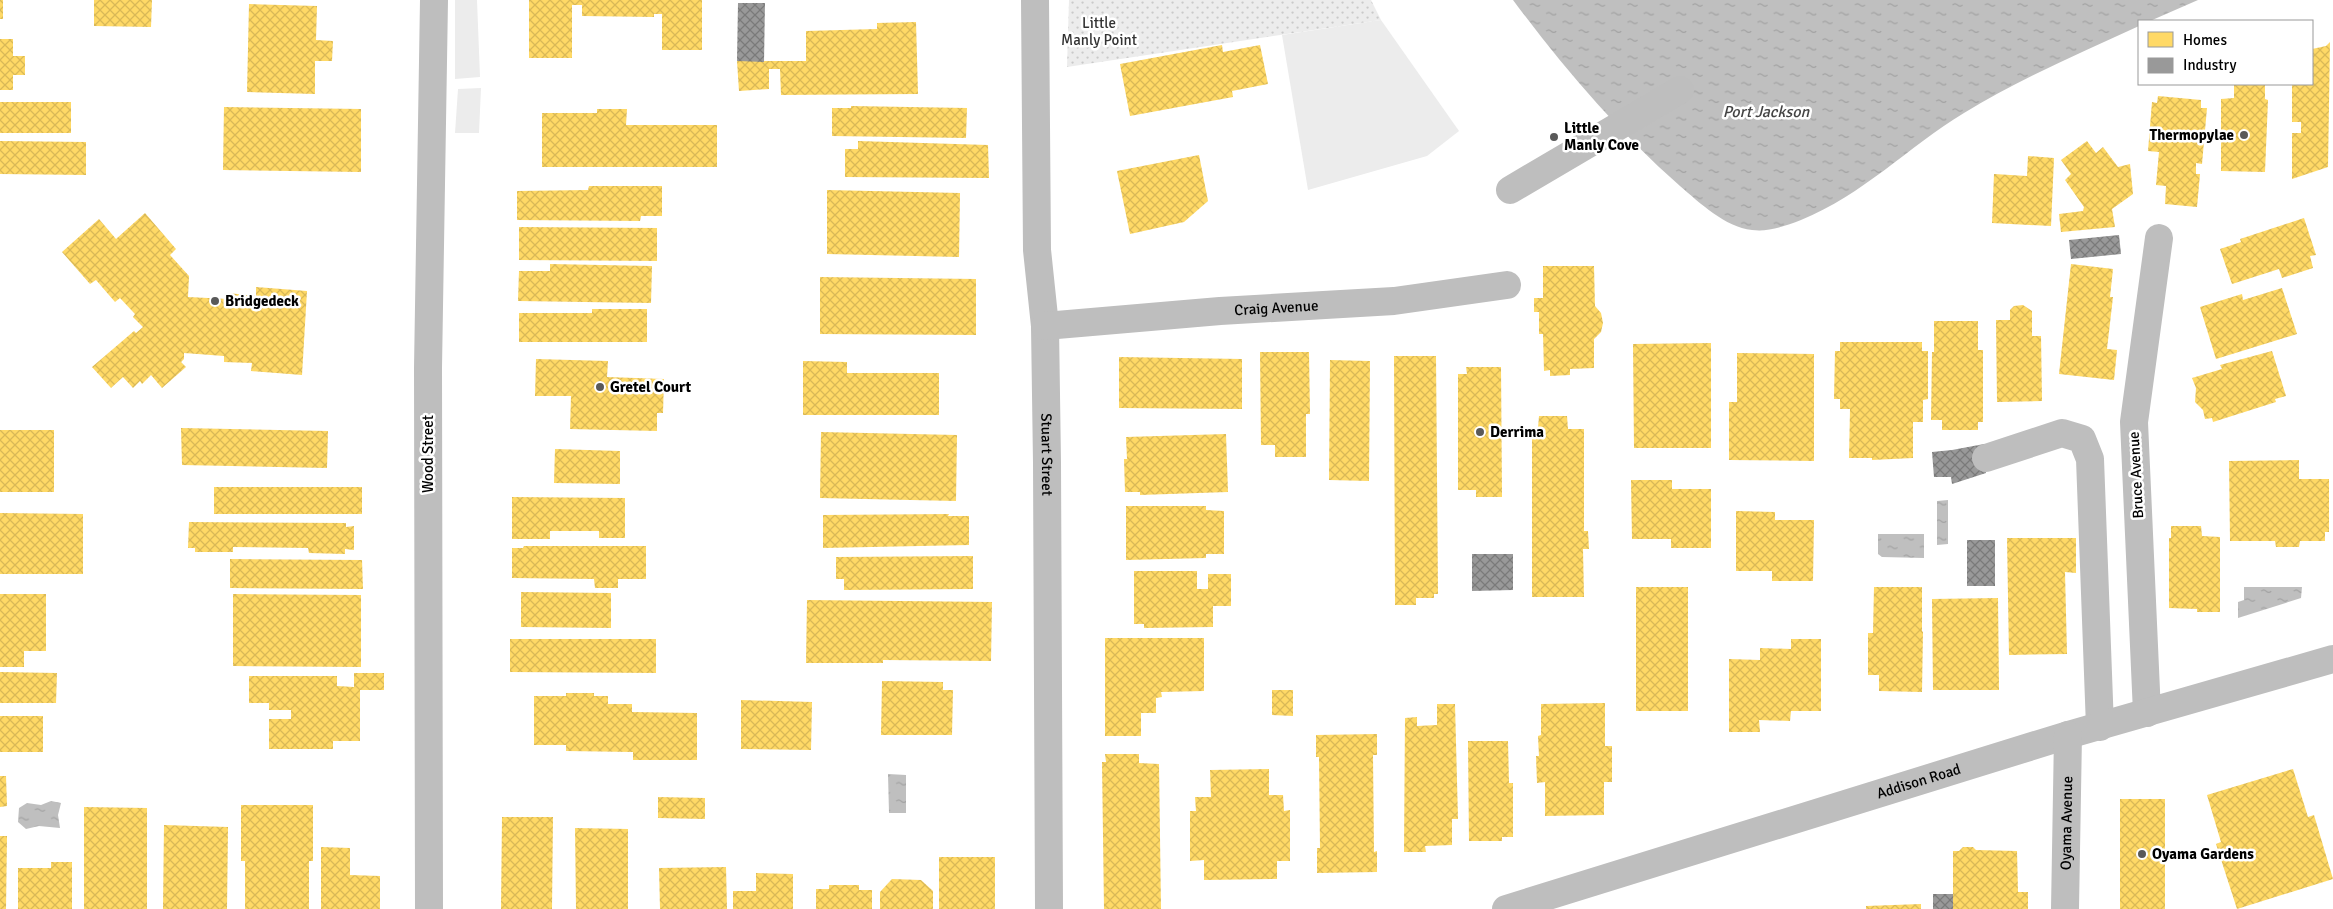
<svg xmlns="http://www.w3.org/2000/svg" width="2333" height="909" font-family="Signika,sans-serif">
<defs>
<pattern id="park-dots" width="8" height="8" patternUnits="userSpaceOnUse" patternTransform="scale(1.25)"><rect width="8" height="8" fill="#ececec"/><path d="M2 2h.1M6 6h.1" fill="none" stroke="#c9c9c9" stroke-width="1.8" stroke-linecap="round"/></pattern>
<pattern id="water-ripples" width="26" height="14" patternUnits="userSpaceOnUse" patternTransform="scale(1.25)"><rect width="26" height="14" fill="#bfbfbf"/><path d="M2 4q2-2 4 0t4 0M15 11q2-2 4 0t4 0" fill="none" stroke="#a2a2a2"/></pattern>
<pattern id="homes-cross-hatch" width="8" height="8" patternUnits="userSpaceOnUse" patternTransform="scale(1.25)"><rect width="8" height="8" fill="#ffd966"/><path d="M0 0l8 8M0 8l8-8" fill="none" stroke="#d9b857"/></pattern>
<pattern id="industry-cross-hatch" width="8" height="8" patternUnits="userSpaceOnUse" patternTransform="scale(1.25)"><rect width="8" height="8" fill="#999"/><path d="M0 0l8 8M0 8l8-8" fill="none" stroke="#7a7a7a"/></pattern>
</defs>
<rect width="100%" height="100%" fill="#fff"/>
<g fill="#ececec">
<polygon points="455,0 477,0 480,77 455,79"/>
<polygon points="1381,20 1459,131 1427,156 1308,190 1282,35"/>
<polygon points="481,88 479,133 455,133 458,89"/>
</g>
<polygon fill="url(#park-dots)" points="1069,0 1371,0 1381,20 1067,67"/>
<g fill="url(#water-ripples)">
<path d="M1513 0H2198L2150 21H2139V26C2080 53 2020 79 1964 113 1908 147 1863 195 1801 220 1785 226 1769 232 1752 230 1725 227 1700 203 1680 186 1616 130 1563 67 1513 0Z"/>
<polygon points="1948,500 1948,544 1937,545 1937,501"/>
<polygon points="1878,534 1924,534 1924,558 1882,557 1878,554"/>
<polygon points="2244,587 2302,587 2301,598 2238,618 2238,602 2244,600"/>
<polygon points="888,774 906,775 906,813 889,813"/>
<polygon points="51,801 61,803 58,815 60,828 39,826 26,829 18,822 19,808 27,803 41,805"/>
</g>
<g fill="url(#homes-cross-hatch)">
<rect x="0" y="0" width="3" height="19"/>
<polygon points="94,0 152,0 151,27 94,26"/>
<polygon points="529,0 702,0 702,50 662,50 662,14 654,14 654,17 582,16 582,5 572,5 572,58 529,58"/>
<polygon points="249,4 317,6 316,40 333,41 332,61 315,61 315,94 247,92"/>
<polygon points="916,22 918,94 781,95 780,69 769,69 769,89 739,91 737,61 806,61 806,31 877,29 877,23"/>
<polygon points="0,39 13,39 13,56 25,56 25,75 13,75 13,90 0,90"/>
<polygon points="2330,42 2328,167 2292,179 2292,133 2301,133 2301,122 2292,122 2292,84 2312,84 2312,49 2326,46"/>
<polygon points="1222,45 1223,52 1260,45 1268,84 1232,91 1233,97 1130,116 1120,64"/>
<polygon points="2234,84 2265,84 2265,99 2268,100 2265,172 2221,171 2221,99 2234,98"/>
<polygon points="2158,96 2201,100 2201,108 2207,108 2202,164 2196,163 2196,174 2200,174 2197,207 2165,204 2166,186 2156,185 2159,152 2148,151 2152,102 2157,103"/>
<rect x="0" y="102" width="71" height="31"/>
<polygon points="851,106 967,108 966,138 832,136 832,108 851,108"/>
<polygon points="224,107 361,109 361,172 223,170"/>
<polygon points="597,109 627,109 626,125 717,125 717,167 542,167 542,113 597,113"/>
<polygon points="0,141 86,142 86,175 0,174"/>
<polygon points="858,141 988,145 989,178 845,177 845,149 858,149"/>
<polygon points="2087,141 2096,153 2103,147 2118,167 2130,164 2133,194 2112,209 2115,227 2061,232 2059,214 2083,211 2084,207 2065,180 2071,174 2061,160"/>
<polygon points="1199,155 1208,201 1184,222 1130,234 1117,171"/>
<polygon points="2028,156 2054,158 2051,226 1992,223 1994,174 2027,176"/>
<polygon points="589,186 662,186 662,216 641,216 640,221 517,220 517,191 588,190"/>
<polygon points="827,190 960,193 959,257 827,254"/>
<polygon points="145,213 176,249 170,255 189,276 188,297 228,299 228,293 256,296 256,287 307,291 302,375 251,371 252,363 224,362 224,356 184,353 184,359 181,362 186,367 162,388 151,375 142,384 140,381 133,388 123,377 111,388 92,367 134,331 136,333 143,327 133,317 135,314 120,298 115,302 96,280 90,284 62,252 99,219 116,239"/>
<polygon points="2304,218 2316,255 2310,256 2313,268 2282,278 2279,269 2232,284 2220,249 2241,242 2240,239"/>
<polygon points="519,227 657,228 657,261 519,260"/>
<polygon points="550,264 652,266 651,303 518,301 519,271 550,271"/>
<polygon points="2071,264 2113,269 2110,297 2113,297 2107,349 2117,350 2114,380 2059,374"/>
<polygon points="1543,266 1594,266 1595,306 1601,313 1603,323 1601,332 1594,339 1594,368 1570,369 1570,375 1550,376 1550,370 1544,371 1543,334 1539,334 1539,312 1534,312 1534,298 1543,298"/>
<polygon points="820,277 976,279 976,335 820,334"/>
<polygon points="2282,288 2297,334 2216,359 2200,307 2242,294 2243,300"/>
<polygon points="2023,305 2032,311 2032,336 2041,336 2042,401 1997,402 1996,320 2010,320 2010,310 2014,306"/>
<polygon points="592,309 647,309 647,342 519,342 519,313 592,313"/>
<polygon points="1934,321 1978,321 1978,350 1983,350 1983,422 1978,422 1978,430 1942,430 1942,420 1931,420 1932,352 1934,352"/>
<polygon points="1840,342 1922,342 1922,351 1928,351 1928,399 1923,400 1923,422 1913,422 1913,458 1872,460 1872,458 1849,458 1850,409 1840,409 1840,399 1834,399 1835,351 1840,351"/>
<polygon points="1711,343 1711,448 1634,448 1633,344"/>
<polygon points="2272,351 2286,396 2275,399 2276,402 2213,422 2212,418 2205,419 2203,410 2195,402 2196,388 2192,378 2222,369 2220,365"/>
<polygon points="1260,352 1309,352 1310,414 1306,414 1306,457 1275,457 1275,445 1261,445"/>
<polygon points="1737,353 1814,354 1814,461 1729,460 1729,402 1737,402"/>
<polygon points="1394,356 1436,356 1438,594 1434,594 1434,598 1416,598 1416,605 1395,605"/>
<polygon points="1119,357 1242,359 1242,409 1119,408"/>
<polygon points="536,359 608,361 607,377 664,379 663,413 657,413 657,431 570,429 571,396 535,396"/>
<polygon points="1330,360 1370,361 1369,481 1329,480"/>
<polygon points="803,361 847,362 847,373 939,373 939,415 803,415"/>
<polygon points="1466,367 1501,367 1502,497 1476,497 1476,490 1458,490 1458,374 1467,374"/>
<polygon points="1539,416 1567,416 1568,429 1584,429 1584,531 1588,531 1589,549 1583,549 1584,597 1532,597 1532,428 1538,428"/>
<polygon points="181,428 328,431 327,468 182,465"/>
<rect x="0" y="430" width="54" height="62"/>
<polygon points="821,432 957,435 956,501 820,498"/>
<polygon points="1226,434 1228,492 1140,495 1140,492 1125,492 1124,459 1127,459 1126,437"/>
<polygon points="555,449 620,451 620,484 554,483"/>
<polygon points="2299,460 2299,479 2329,479 2329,532 2325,532 2325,541 2300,541 2299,547 2276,547 2275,541 2230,541 2229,461"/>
<polygon points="1631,480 1672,480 1672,489 1711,489 1711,548 1671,548 1671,539 1632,539"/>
<rect x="214" y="487" width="148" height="27"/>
<polygon points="512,497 625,498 625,538 599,538 599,531 550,531 550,539 512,539"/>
<polygon points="1126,506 1206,506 1206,510 1224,511 1224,554 1206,554 1206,558 1126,560"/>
<polygon points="1736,511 1775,512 1775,520 1814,520 1813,581 1772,581 1772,571 1736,571"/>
<polygon points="0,513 83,514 83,574 0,574"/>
<polygon points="949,514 948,516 969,516 969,545 823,548 823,515"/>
<polygon points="189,522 346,523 346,527 354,526 354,550 345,549 345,554 309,553 308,548 233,547 233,552 195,552 195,548 188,548"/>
<polygon points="2171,526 2201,526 2202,536 2220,537 2220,612 2197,612 2197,609 2169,608 2169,538 2171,538"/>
<polygon points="2007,538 2076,538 2076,573 2065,572 2067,654 2009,655"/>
<polygon points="524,546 646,546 646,579 618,579 618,588 595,588 594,579 512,578 512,548 523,548"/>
<polygon points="973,556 973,589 844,590 844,579 836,579 836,557"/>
<polygon points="230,559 362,560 363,589 230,588"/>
<polygon points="1134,571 1197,571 1197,589 1208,589 1208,574 1231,574 1231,606 1213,606 1213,627 1144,628 1144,624 1134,624"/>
<rect x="1636" y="587" width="52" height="124"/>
<polygon points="1874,587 1922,587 1922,632 1923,631 1922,692 1879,691 1879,675 1868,675 1868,633 1873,633"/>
<polygon points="521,592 611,593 611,628 521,627"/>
<polygon points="0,594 46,594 46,651 24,651 24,667 0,667"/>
<polygon points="233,594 361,595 361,667 233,666"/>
<polygon points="1998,598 1999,690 1933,690 1932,599"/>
<polygon points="807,600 992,602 991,661 883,660 883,663 806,663"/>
<polygon points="1105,638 1204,638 1204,691 1161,692 1162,697 1156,698 1156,713 1141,713 1141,736 1105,736"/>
<polygon points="510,639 656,639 656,673 510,672"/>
<polygon points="1791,639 1821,639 1821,711 1791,711 1790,721 1759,720 1760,732 1729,732 1729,659 1760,660 1760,648 1791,649"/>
<polygon points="0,672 57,673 56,703 0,703"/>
<polygon points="354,673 384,673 384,690 360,690 360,741 333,741 333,749 269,749 269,719 291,719 291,710 269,710 269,703 249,703 249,676 337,676 337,686 354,687"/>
<polygon points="882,681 943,682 943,690 953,690 952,735 881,735"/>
<polygon points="1272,690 1293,690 1293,716 1272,715"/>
<polygon points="566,693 594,693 594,696 608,696 608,704 632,704 632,712 697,713 697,760 633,760 633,752 566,751 566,745 534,745 534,696 566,696"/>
<polygon points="741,700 812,702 811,750 741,749"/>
<polygon points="1605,703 1605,746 1612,746 1612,782 1604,782 1604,815 1545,816 1545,782 1537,783 1536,756 1539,756 1538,736 1541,735 1541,704"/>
<polygon points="1437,704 1455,704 1458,819 1452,819 1452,845 1425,846 1426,852 1404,852 1405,718 1417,717 1417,726 1437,725"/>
<rect x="0" y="716" width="43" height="36"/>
<polygon points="1377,734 1377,755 1373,755 1374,852 1377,851 1377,872 1317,873 1317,848 1320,848 1319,757 1316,757 1316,735"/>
<polygon points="1468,741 1508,741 1509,783 1513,783 1513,837 1502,837 1502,841 1469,841"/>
<polygon points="1105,754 1139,754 1139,763 1159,764 1161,909 1104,909 1102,762 1106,762"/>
<polygon points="1269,769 1269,795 1283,795 1284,811 1290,810 1290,861 1277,861 1277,879 1204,880 1204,860 1190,861 1190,811 1196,811 1195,797 1211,797 1210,770"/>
<polygon points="2293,769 2308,817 2314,815 2333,879 2237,909 2216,844 2221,842 2207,795"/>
<polygon points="0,776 6,776 7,806 0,807"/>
<polygon points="658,797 705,798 705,819 658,818"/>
<rect x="2120" y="799" width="45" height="110"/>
<polygon points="241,805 313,805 313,861 309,861 309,909 245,909 245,861 241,861"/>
<polygon points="84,807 147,808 147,909 84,909"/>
<polygon points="502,817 553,817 552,909 501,909"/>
<polygon points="164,825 228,827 227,909 163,909"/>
<polygon points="575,828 628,829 628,909 576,909"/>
<polygon points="0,836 7,836 6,909 0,909"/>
<polygon points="321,847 350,848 350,875 380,876 380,909 321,909"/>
<polygon points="1963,847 1973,847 1976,850 2017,851 2018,892 2028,892 2028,909 1953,909 1953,851 1959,851"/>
<rect x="939" y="857" width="56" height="52"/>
<polygon points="51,862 72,862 72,909 18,909 18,868 51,868"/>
<polygon points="726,867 727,909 660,909 659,868"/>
<polygon points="756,873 793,874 793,909 733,909 733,891 756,891"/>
<polygon points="892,879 921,880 933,891 933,909 880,909 880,892"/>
<polygon points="829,885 859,885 859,890 872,890 872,909 816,909 816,889 829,889"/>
<polygon points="1921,904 1921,909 1866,909 1866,906"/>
</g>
<g fill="url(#industry-cross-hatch)">
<polygon points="738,3 765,3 764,62 737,61"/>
<polygon points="2119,235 2121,254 2071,259 2069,240"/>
<polygon points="1984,444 1986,473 1952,484 1951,477 1934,477 1932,452 1952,450"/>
<rect x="1967" y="540" width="28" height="46"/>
<polygon points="1472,554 1513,554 1513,590 1472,591"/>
<rect x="1933" y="894" width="20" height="15"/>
</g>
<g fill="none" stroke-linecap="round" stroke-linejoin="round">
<g stroke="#bebebe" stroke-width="28">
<path id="s1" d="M1035 0 1037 250 1045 326 1047 463 1049 909"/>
<polyline points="1510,190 1680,90"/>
<path id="s2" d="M1045 326 1220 311 1394 301 1507 285"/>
<polyline points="1986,458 2062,433 2082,439 2090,459 2100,727"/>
<polyline points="2147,713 2134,422 2159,238"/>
<polyline points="429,909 428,368 434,0"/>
<path id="s3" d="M1506 909 2068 735 2333 659"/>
<path id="s4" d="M2065 909 2068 735"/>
</g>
</g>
<g fill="#595959" stroke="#fff" stroke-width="2">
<circle cx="2244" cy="135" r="5"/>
<circle cx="1554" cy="137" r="5"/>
<circle cx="215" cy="301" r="5"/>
<circle cx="600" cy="387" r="5"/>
<circle cx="1480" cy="432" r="5"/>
<circle cx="2142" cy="854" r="5"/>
</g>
<g text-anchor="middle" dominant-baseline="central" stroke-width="5" stroke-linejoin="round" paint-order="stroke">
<g font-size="15" fill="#333" stroke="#fff">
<text x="1099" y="23">Little<tspan x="1099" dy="17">Manly Point</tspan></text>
</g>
<g font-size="15" font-weight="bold" fill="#000" stroke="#fff" text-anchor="start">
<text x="1564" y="128">Little<tspan x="1564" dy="17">Manly Cove</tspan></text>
<text x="2234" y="135" text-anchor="end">Thermopylae</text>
<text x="225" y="301">Bridgedeck</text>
<text x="610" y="387">Gretel Court</text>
<text x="1490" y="432">Derrima</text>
<text x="2152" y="854">Oyama Gardens</text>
</g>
<g font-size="15" fill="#000" stroke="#fff">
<text stroke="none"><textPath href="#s2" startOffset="232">Craig Avenue</textPath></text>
<text transform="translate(428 454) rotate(-90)">Wood Street</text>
<text stroke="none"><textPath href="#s1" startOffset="455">Stuart Street</textPath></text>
<text transform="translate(2136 475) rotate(-93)">Bruce Avenue</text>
<text stroke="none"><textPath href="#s3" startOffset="432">Addison Road</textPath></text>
<text stroke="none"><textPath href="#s4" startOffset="86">Oyama Avenue</textPath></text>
</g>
<g font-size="16" font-style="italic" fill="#444" stroke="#fff">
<text x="1766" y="112">Port Jackson</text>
</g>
</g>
<rect x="2138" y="20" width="175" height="65" fill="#ffffff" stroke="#999999"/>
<rect x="2148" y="32" width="25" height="15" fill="#ffd966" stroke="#999999"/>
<text x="2183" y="45" font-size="15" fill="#000000">Homes</text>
<rect x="2148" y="58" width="25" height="15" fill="#999999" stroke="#999999"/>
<text x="2183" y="70" font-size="15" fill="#000000">Industry</text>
</svg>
